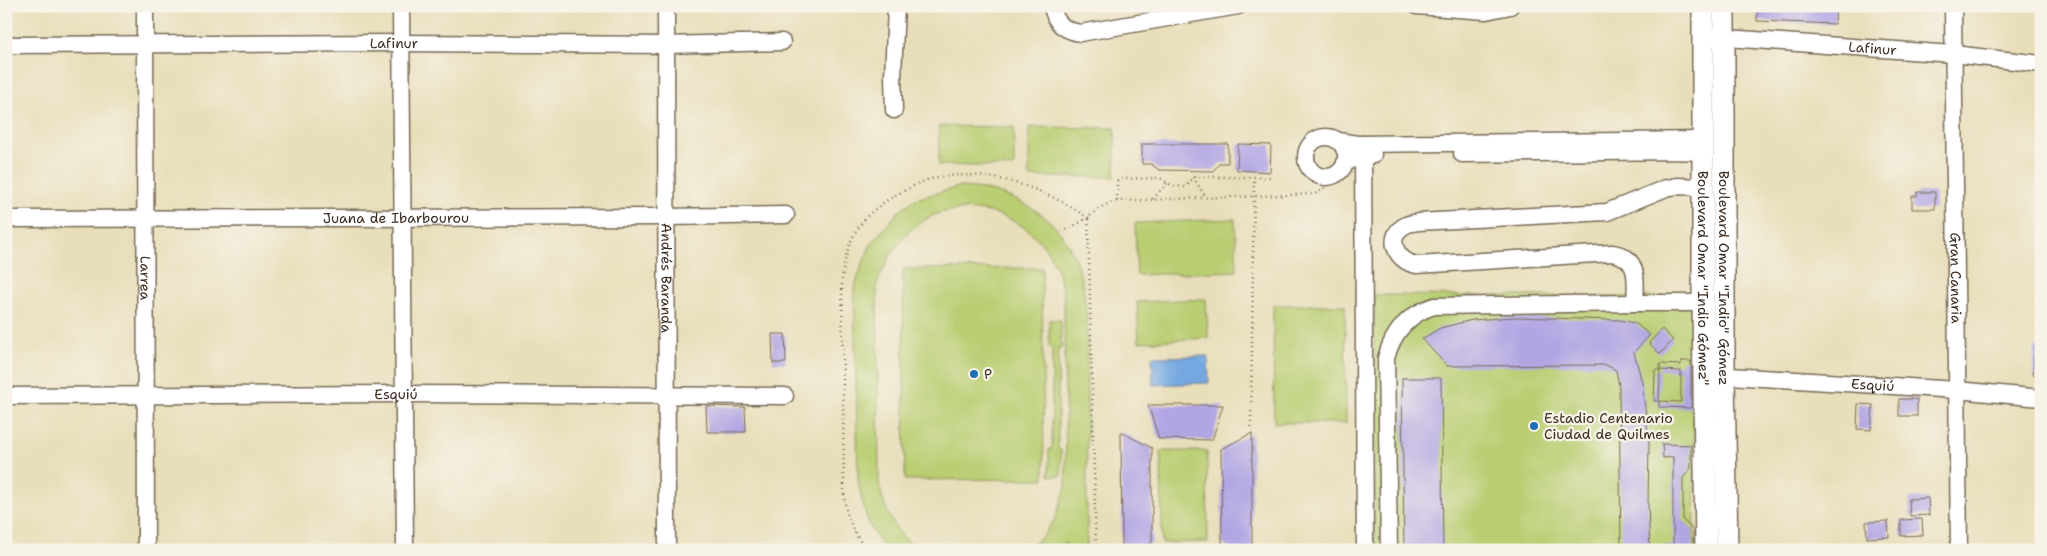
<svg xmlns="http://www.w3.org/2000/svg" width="2047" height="556" font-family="'Shantell Sans',sans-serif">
<rect width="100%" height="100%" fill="#f7f3e8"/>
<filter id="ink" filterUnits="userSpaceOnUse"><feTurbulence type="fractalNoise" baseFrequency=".02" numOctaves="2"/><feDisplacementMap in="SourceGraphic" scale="10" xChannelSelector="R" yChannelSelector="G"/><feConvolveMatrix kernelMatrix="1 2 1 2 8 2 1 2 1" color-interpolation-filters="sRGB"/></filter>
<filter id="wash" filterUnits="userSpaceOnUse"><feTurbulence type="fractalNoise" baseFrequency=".0096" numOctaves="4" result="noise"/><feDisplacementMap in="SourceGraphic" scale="20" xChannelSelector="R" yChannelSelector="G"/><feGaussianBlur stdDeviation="1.12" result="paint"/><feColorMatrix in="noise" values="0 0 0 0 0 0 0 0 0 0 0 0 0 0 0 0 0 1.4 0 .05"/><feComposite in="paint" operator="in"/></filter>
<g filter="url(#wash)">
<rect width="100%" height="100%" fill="#e8deba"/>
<g fill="#b9ce72" stroke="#7a7c48">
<polygon points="939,126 1014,127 1014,167 939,165"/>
<polygon points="1029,127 1115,128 1115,177 1029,177"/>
<path d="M958 187C981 187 1003 193 1024 204 1099 241 1086 327 1087 397 1087 448 1087 499 1087 550H1066L1065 542 1059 550H1027L1044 535 1055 519 1066 487 1064 301C1062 282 1057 264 1045 248 1021 213 965 199 928 218 902 231 888 258 877 283L879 482C884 509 895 536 920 550H887C868 533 862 504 858 480L854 289 862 265 871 244 900 210 915 199Z"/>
<polygon points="1235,219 1237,271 1137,275 1135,223"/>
<polygon points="1042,268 1044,479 905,480 903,269"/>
<polygon points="1374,295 1693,297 1695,550 1375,550"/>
<polygon points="1206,299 1208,338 1139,342 1137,302"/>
<polygon points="1273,305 1345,305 1346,423 1274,423"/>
<polygon points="1049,320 1061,320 1061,348 1058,348 1058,449 1061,450 1061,476 1049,476 1049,449 1052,449 1052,348 1049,347"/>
<polygon points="1161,451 1207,451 1208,542 1162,543"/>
</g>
<polygon fill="#74a8e0" stroke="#58697f" points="1208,356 1209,383 1153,385 1152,357"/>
<g id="blocks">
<g fill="#b1a5e3">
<polygon points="1758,6 1836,6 1835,24 1757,21"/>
<polygon points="1142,144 1228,144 1228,163 1220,163 1213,171 1159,170 1151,164 1142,164"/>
<polygon points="1238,144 1271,145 1270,172 1237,170"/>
<polygon points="1917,192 1935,192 1935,209 1912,209 1912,196 1917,196"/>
<polygon points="1514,317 1619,320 1635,323 1650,335 1634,352 1642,382 1649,442 1648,504 1650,550 1621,550 1619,386 1616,370 1606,365 1447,366 1422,339 1440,328 1472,320"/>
<polygon points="1662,329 1673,340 1660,354 1649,343"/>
<polygon points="772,334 785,334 786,363 773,363"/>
<polygon points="2035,347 2041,347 2041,376 2033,375"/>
<polygon points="1681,361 1691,361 1691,408 1659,407 1659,401 1681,402 1681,371 1660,370 1660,364 1681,365"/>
<polygon points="1655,370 1660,370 1659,401 1654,401"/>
<polygon points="1402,378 1441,378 1443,550 1404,550"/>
<rect x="1899" y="399" width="18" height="17"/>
<polygon points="1858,404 1873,405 1871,430 1857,429"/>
<polygon points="1148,405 1223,405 1212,440 1159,439"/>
<polygon points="706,406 745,407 746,432 707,432"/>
<polygon points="1121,432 1152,448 1152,543 1137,550 1122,550"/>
<polygon points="1252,433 1252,550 1235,550 1222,544 1221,449"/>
<polygon points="1662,444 1691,445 1691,468 1683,478 1683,520 1693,530 1693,550 1662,550 1662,546 1673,545 1673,457 1663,458"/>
<polygon points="1928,498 1929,515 1910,516 1909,499"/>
<polygon points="1922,519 1923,535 1901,536 1901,520"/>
<polygon points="1888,521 1889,537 1867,538 1866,522"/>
</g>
</g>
</g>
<g filter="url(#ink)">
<use href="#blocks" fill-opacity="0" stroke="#786955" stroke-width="1"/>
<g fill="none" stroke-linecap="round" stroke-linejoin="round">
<defs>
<g id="minor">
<path id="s1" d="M145 6 146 550"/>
<polyline points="401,6 405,550"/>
<path id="s2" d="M666 6 667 550"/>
<path d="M1052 6C1055 23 1063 30 1080 33L1238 6"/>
<polyline points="1417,6 1486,11 1510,6"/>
<path id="s3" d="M1953 6 1959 550"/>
<path id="s4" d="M1713 37 1953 54 2041 64"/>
<path id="s5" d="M6 45 401 43 666 45 782 42"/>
<polyline points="894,110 893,76 896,6"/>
<circle cx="1326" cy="157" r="20"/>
<polyline points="1338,141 1357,144 1704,140"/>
<polyline points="1363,144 1365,550"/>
<polyline points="1462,154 1673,151 1704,152"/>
<polyline points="1345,163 1361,155 1373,155"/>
<path id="s6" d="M6 219 667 217 786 215"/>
<path d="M1635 303C1636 281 1640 257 1612 253L1417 265C1395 262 1385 235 1406 225 1409 223 1415 223 1418 222L1607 212 1666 188 1677 186 1703 187"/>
<path id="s7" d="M1714 375 1957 390 2041 398"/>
<path id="s8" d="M6 396 403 394 785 396"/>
<path d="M1389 550 1386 358C1393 332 1409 314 1434 306L1635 303H1703"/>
</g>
<g id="major">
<path id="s9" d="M1703 6V303L1706 550"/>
<path id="s10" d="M1724 6V375L1727 550"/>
</g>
</defs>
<use href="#minor" stroke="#786955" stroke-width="19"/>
<use href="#major" stroke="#786955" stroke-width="24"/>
<g stroke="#786955" stroke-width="2.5" stroke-dasharray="1 4" stroke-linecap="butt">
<polyline points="1193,177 1206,198"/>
<polyline points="1153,199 1167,183"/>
<polyline points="1117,201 1117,181 1119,179 1160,178 1173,186 1186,187 1193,177 1271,177"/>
<polyline points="1251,427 1254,177"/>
<path d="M866 550C854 534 845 515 844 495L842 280C846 239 860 215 896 195 906 190 916 184 927 180 981 165 1044 187 1088 218L1062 232"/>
<path d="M1096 550 1088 218C1097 209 1104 204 1117 201L1315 194 1324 189 1326 177"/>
</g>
<use href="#minor" stroke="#fff" stroke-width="16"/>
<use href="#major" stroke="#fff" stroke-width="21"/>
</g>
</g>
<g fill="#1f6fb2" stroke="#f7f3e8" stroke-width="2">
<circle cx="974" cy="374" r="5"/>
<circle cx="1534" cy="426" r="5"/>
</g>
<g text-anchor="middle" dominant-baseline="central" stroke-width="4.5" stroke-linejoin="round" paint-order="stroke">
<g font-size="14" fill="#3b2a1e" stroke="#f7f3e8">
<text stroke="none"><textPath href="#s5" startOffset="388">Lafinur</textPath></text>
<text stroke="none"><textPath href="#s4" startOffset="160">Lafinur</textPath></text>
<text stroke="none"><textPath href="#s6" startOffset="390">Juana de Ibarbourou</textPath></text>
<text stroke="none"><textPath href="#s1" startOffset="272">Larrea</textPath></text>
<text stroke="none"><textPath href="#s2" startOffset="272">Andrés Baranda</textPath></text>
<text stroke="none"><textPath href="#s9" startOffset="272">Boulevard Omar "Indio Gómez"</textPath></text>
<text stroke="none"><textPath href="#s10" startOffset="272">Boulevard Omar "Indio" Gómez</textPath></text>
<text stroke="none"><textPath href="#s3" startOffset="272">Gran Canaria</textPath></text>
<text stroke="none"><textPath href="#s7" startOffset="159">Esquiú</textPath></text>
<text stroke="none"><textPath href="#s8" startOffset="390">Esquiú</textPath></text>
</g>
<g font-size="14" fill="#3b2a1e" stroke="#f7f3e8" text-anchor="start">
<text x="984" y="374">P</text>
<text x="1544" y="418">Estadio Centenario<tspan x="1544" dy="16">Ciudad de Quilmes</tspan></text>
</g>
</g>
<rect width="2047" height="556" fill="none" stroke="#f7f3e8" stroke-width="25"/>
</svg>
